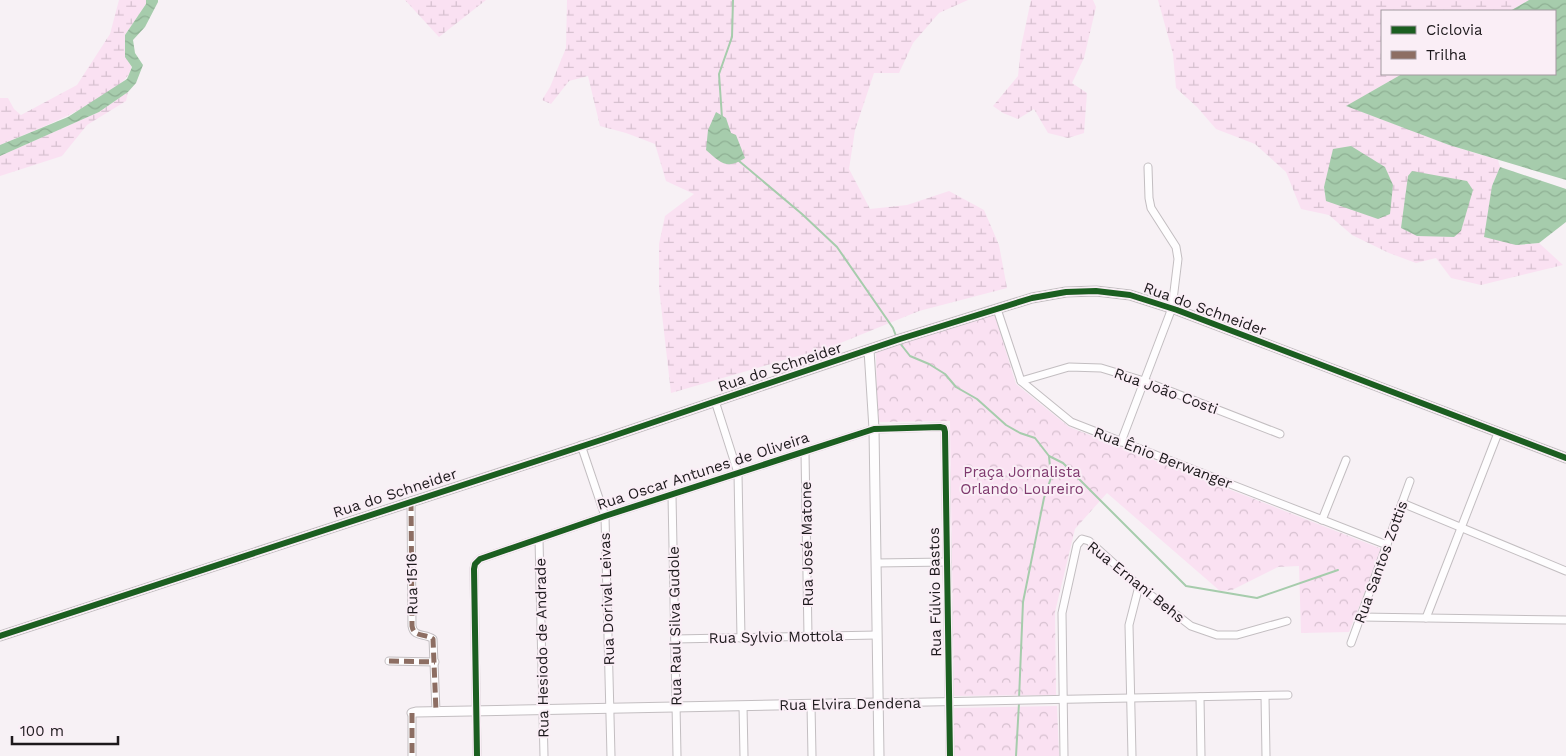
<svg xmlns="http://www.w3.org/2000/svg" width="1566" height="756" font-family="'Work Sans',sans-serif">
<defs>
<pattern id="forest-crowns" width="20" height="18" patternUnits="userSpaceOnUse" patternTransform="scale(1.25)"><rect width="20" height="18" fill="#fae1f2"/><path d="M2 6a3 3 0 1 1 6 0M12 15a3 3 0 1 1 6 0" fill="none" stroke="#d6c0cf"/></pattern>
<pattern id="wetland-marsh" width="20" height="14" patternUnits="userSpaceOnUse" patternTransform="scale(1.25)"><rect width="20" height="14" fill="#fae1f2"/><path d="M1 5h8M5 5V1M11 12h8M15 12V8" fill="none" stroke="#d6c0cf"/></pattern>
<pattern id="water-waves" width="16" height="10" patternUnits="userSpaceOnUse" patternTransform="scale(1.25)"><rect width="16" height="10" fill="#a6ccac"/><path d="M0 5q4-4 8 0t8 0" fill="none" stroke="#8eaf93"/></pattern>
</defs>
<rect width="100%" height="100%" fill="#f7f1f5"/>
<g fill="url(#forest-crowns)">
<polygon points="994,313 1016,384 1069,427 1382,549 1349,632 1301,633 1299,566 1278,567 1232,590 1220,591 1107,493 1075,529 1055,612 1056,695 954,696 950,421 877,422 876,350"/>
<polygon points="1057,706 1059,756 955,756 953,708"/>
</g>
<g fill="url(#wetland-marsh)">
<path d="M119 0H146V4L125 35C127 45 133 60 131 69 125 96 26 134 0 145V98H8L14 109 21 115 77 85 110 34Z"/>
<polygon points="405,0 486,0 439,37"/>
<polygon points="567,0 968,0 939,13 913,43 899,73 874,73 855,130 849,169 870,209 907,205 949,191 984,210 999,245 1007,288 919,311 833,346 671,393 659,288 659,244 665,216 694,194 666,181 655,144 626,133 600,126 588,76 569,81 551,104 542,100 550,87 566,48"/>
<polygon points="1031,0 1093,0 1096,7 1084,58 1072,83 1087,93 1084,133 1068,138 1048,133 1034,109 1018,119 1003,113 993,106 1018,76 1021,47"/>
<polygon points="1158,0 1529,0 1510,11 1382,11 1382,74 1402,74 1347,106 1449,145 1498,160 1500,167 1492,186 1516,245 1539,243 1563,265 1481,285 1451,278 1436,258 1416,263 1389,253 1352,235 1329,215 1301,209 1286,172 1255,144 1216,129 1197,107 1176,88 1173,54"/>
<polygon points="128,92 126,101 87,125 62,156 0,176 0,156 99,112"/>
</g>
<g fill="url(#water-waves)">
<polygon points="146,0 158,0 158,2 145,27 133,40 135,53 143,65 136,83 128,92 99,112 0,156 0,145 68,117 127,79 132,67 125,57 125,35 146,4"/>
<polygon points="1529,0 1566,0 1566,180 1449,145 1346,106 1402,74 1555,74 1555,11 1510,11"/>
<path d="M716 112 726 118 731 133 736 135 745 158C727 170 721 163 706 150L708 130Z"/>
<polygon points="1351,146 1385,167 1393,185 1390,214 1378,219 1326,201 1324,187 1333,149"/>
<polygon points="1500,167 1566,189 1566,222 1539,243 1516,245 1484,237 1492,186"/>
<polygon points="1412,171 1467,181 1473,190 1461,231 1454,237 1417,236 1401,228 1408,176"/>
</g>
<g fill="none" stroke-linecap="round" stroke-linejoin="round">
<g stroke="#a6ccac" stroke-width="2">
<polyline points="722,118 719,74 732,37 733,0"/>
<polyline points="739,161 802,214 837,247 893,328 896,336"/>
<polyline points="899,342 910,356 929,364 945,374 956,387 977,399 1006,425 1020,433 1035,438 1049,456 1051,478 1044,498 1023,602 1019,699"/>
<polyline points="1049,456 1063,463 1186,586 1257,598 1338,570"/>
<polyline points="1016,756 1019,703"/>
</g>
<defs>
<g id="minor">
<polyline points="997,309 1021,381 1071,422 1387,545"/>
<polyline points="1021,381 1069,367 1101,368 1144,381 1280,434"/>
<polyline points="715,401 738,473 741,638"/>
<polyline points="1121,442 1172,308 1178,259 1176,247 1151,208 1149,198 1148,167"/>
<polyline points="581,445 605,516 611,756"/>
<polyline points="805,452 808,636"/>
<polyline points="672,495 677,756"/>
<path d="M411 501 412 626C414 638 425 633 433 639L436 711"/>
<polyline points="1402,503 1566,571"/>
<polyline points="1322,520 1346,460"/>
<polyline points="539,539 544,756"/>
<polyline points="876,563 947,562"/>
<polyline points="1360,617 1566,620"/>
<polyline points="1426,618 1498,433"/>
<polyline points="675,639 877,635"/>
<polyline points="1351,643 1410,481"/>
<polyline points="389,661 435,662"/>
<polyline points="1265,696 1266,756"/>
<polyline points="1200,697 1201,756"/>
<polyline points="878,703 1288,695"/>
<polyline points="811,705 812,756"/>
<polyline points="743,706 744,756"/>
<polyline points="412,713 412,756"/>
<polyline points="477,756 474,569 475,564 480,559 605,516 874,429 940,427 944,428 945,432 950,756"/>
<polyline points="1064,756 1062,613 1077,545 1082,539 1089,541 1139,586 1191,626 1217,635 1237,635 1287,621"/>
<polyline points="1132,756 1129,625 1139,586"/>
</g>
<g id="tertiary">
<polyline points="869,350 874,429 879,756"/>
<polyline points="0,636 604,439 900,339 1032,298 1066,292 1096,291 1130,295 1177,310 1566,458"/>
<polyline points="412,713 416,712 878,703"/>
</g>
</defs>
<use href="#minor" stroke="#c3bec1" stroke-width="9"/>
<use href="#tertiary" stroke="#c3bec1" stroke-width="11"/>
<use href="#minor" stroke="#fefdfe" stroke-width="7"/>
<use href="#tertiary" stroke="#fefdfe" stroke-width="9"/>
<g stroke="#8d6e63" stroke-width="5" stroke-dasharray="10 5" stroke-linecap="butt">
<path d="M411 501 412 626C414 638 425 633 433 639L436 711"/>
<polyline points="389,661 435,662"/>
<polyline points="412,713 412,756"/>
</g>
<defs>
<g id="cycleway">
<polyline points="0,636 604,439 900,339 1032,298 1066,292 1096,291 1130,295 1177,310 1566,458"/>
<polyline points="477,756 474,569 475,564 480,559 605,516 874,429 940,427 944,428 945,432 950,756"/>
</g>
</defs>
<use href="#cycleway" stroke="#faeef6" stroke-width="9"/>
<use href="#cycleway" stroke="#1b5e20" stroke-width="6"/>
</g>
<g text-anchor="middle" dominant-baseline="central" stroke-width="4" stroke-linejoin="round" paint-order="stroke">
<g font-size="15" fill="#1d191c" stroke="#faeef6">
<text transform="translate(1205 309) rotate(20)">Rua do Schneider</text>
<text transform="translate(780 367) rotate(-18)">Rua do Schneider</text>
<text transform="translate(1166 391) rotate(20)">Rua João Costi</text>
<text transform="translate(1163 458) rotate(21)">Rua Ênio Berwanger</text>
<text transform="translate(703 471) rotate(-18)">Rua Oscar Antunes de Oliveira</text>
<text transform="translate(395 493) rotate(-18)">Rua do Schneider</text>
<text transform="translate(807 544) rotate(-91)">Rua José Matone</text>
<text transform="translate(1381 562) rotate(-70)">Rua Santos Zottis</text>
<text transform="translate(1136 582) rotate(39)">Rua Ernani Behs</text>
<text transform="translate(412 584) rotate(-91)">Rua 1516</text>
<text transform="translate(935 592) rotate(-91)">Rua Fúlvio Bastos</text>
<text transform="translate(607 599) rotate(-92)">Rua Dorival Leivas</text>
<text transform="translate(675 626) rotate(-91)">Rua Raul Silva Gudole</text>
<text transform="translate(776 637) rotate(-1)">Rua Sylvio Mottola</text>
<text transform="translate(542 648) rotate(-91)">Rua Hesiodo de Andrade</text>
<text transform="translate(850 704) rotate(-1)">Rua Elvira Dendena</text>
</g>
<g font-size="15" fill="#7e386d" stroke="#faeef6">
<text x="1022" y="472">Praça Jornalista<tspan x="1022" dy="17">Orlando Loureiro</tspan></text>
</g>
</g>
<rect x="1381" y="10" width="175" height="65" fill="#faeef6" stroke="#a2999f"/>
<rect x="1391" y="26" width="25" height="8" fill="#1b5e20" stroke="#a2999f"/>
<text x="1426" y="35" font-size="15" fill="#1d191c">Ciclovia</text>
<rect x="1391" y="51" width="25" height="8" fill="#8d6e63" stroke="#a2999f"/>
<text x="1426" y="60" font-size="15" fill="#1d191c">Trilha</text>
<path d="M12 736v8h106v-8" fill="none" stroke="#1d191c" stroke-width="2.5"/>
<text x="20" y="736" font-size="15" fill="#1d191c" stroke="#faeef6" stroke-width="4" paint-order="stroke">100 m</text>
</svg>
